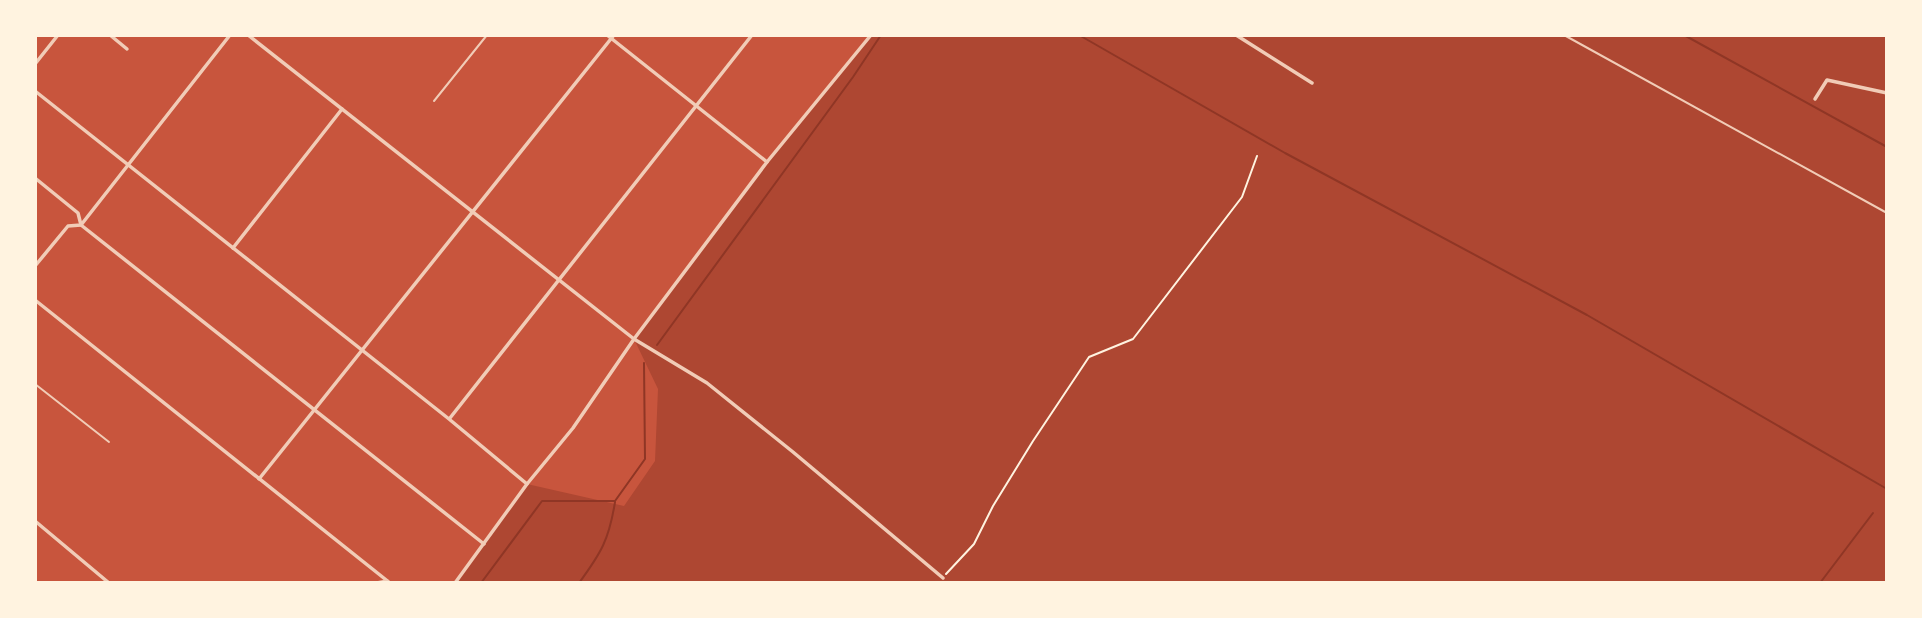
<svg xmlns="http://www.w3.org/2000/svg" width="1922" height="618" font-family="'Roboto Serif',serif">
<rect width="100%" height="100%" fill="#c8553d"/>
<polygon fill="#ae4732" points="872,35 1887,35 1887,583 456,583 527,484 624,506 655,461 658,389 634,339 767,162"/>
<g fill="none" stroke-linecap="round" stroke-linejoin="round">
<g stroke="#8f3625" stroke-width="2">
<polyline points="1079,35 1285,153 1587,315 1887,489"/>
<polyline points="1684,35 1887,147"/>
<polyline points="657,345 853,77 881,35"/>
<polyline points="481,583 542,501 615,501 645,459 644,363"/>
<path d="M579 583C601 553 609 540 615 502"/>
<polyline points="1820,583 1873,513"/>
</g>
<polyline stroke="#fff3e0" stroke-width="2" points="946,574 974,544 993,506 1033,441 1089,357 1133,339 1242,197 1257,156"/>
<g stroke="#f1ccb7" stroke-width="2">
<polyline points="1564,35 1887,213"/>
<polyline points="434,101 487,35"/>
<polyline points="35,384 109,442"/>
</g>
<g stroke="#f1ccb7" stroke-width="3.5">
<polyline points="110,35 127,49"/>
<polyline points="248,35 634,339 707,383 793,452 943,578"/>
<polyline points="607,35 767,162"/>
<polyline points="1236,35 1312,83"/>
<polyline points="35,64 58,35"/>
<polyline points="35,91 449,419 527,484"/>
<polyline points="1815,99 1827,80 1887,93"/>
<polyline points="35,178 78,213 81,225 484,544"/>
<polyline points="233,248 342,109"/>
<polyline points="35,266 68,226 81,225 230,35"/>
<polyline points="35,300 390,583"/>
<polyline points="450,418 752,35"/>
<polyline points="259,479 614,35"/>
<polyline points="35,521 109,583"/>
<polyline points="377,583 387,581"/>
<polyline points="455,583 527,484 573,428 634,339 767,162 871,35"/>
</g>
</g>
<rect width="1922" height="618" fill="none" stroke="#fff3e0" stroke-width="74"/>
</svg>
